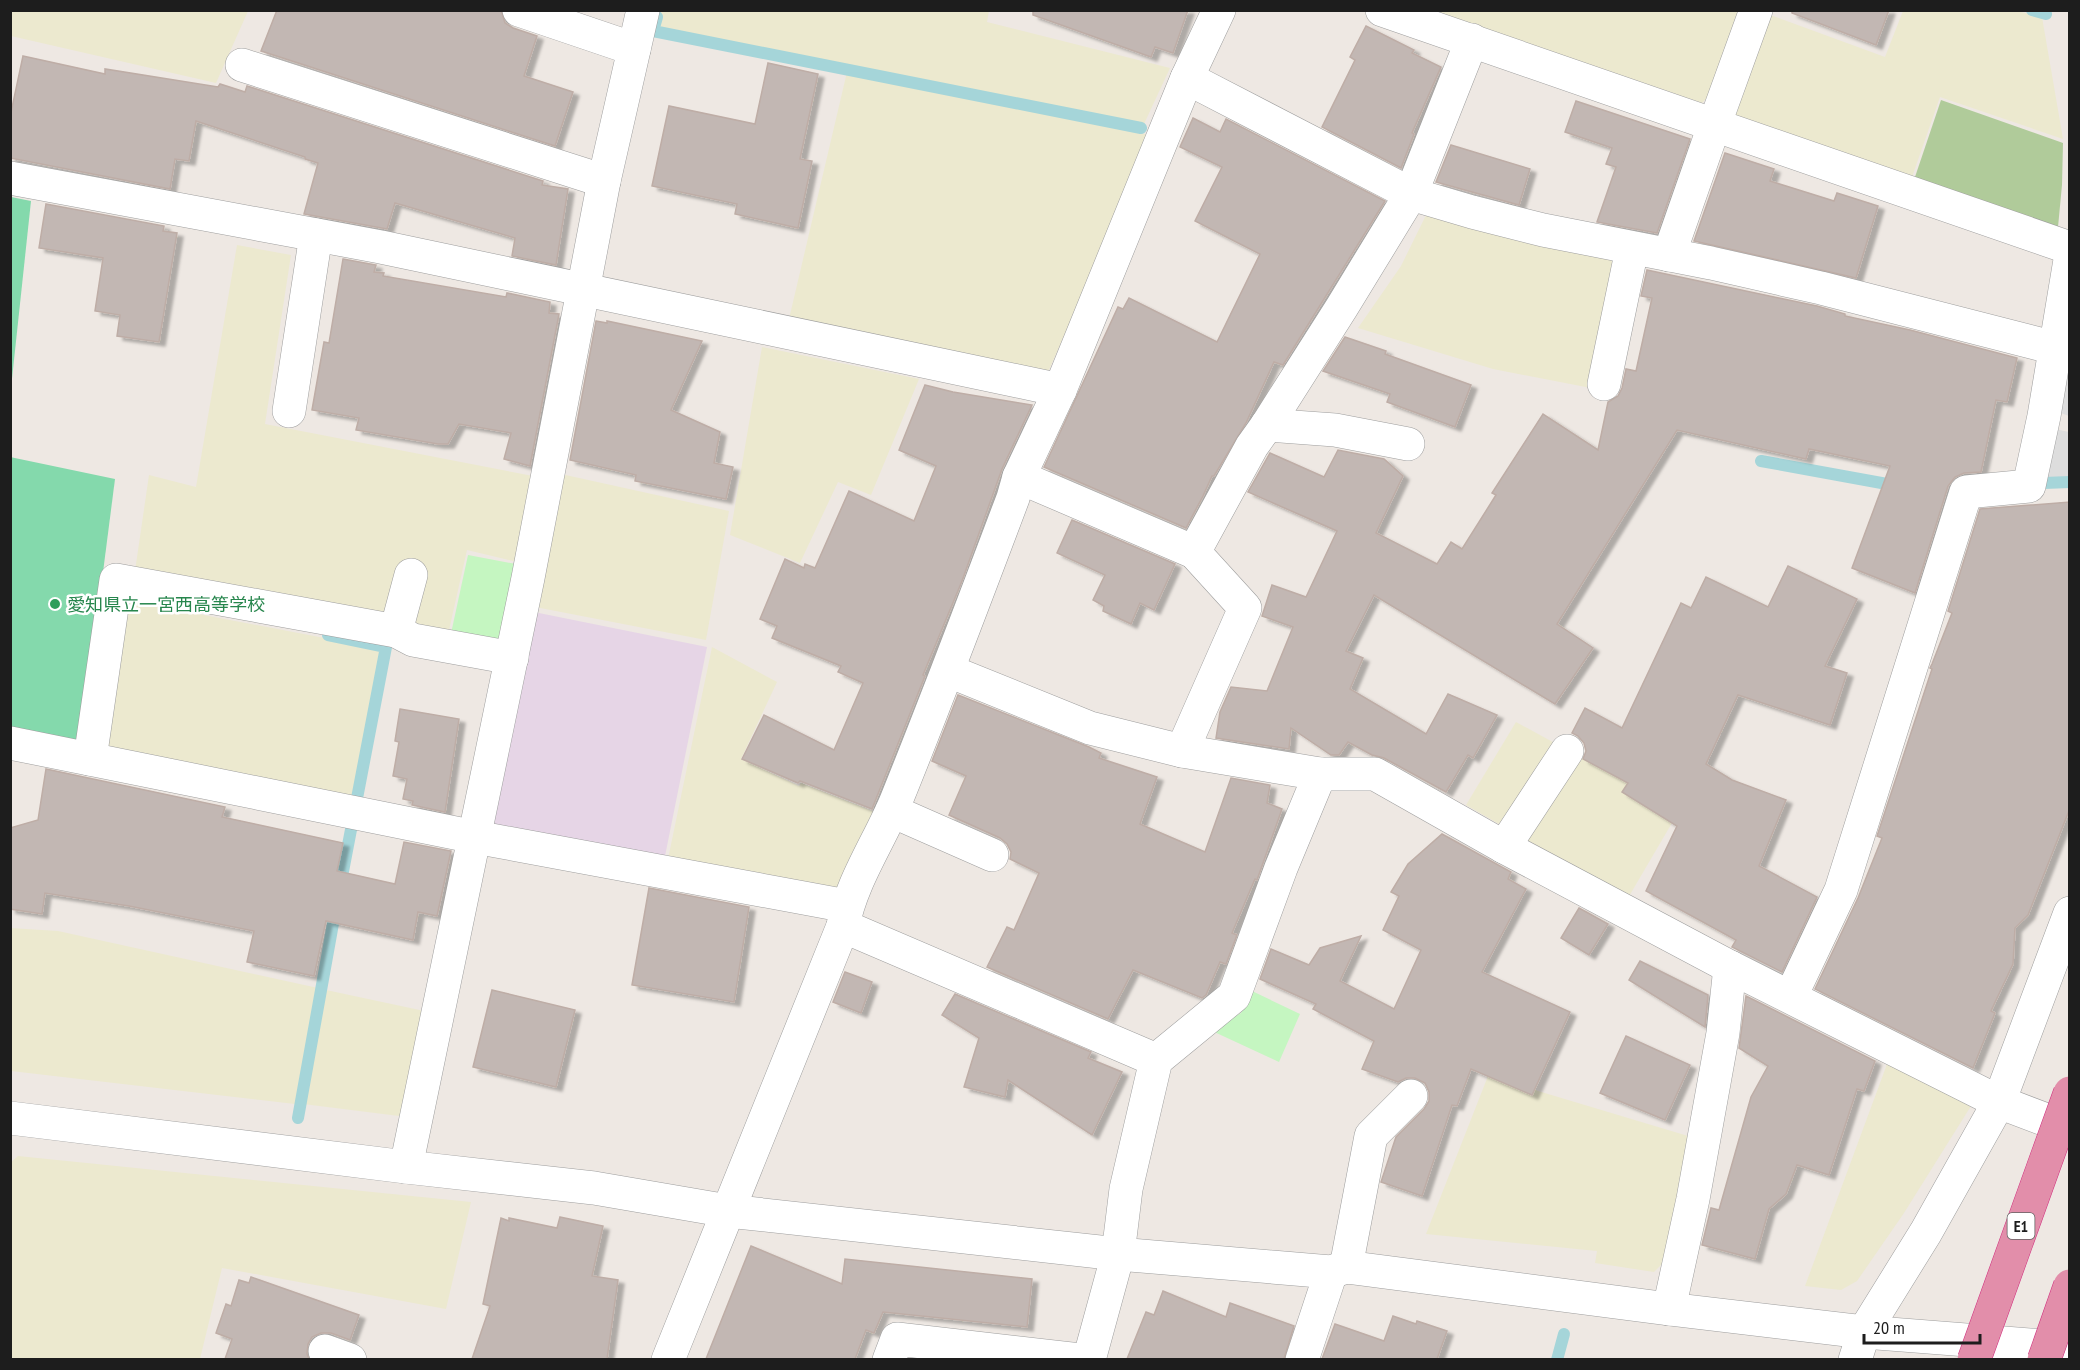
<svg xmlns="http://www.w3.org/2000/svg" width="2080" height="1370" font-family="'PT Sans Narrow','Noto Sans JP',sans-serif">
<defs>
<filter id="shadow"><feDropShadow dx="6" dy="4" stdDeviation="1.5" flood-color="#0004"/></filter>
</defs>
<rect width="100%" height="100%" fill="#eee8e3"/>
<polygon fill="#e6d5e6" points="534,612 707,647 664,861 486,830"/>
<g fill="#ece9cf">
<polygon points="11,11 248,11 216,83 11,36"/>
<polygon points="661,11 989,11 987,22 1170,68 1144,124 657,29"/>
<polygon points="1433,11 1743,11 1714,91 1702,103"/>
<polygon points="1903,11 2017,11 2042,17 2063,139 1940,97 1912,177 1734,115 1765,13 1885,57"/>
<polygon points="847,72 1145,134 1151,140 1048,372 789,319"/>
<polygon points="1430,207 1626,257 1596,389 1493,369 1358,328 1401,266"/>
<polygon points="237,245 291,255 265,424 533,476 517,562 467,550 447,639 389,623 135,571 149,475 196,487"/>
<polygon points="762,347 919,379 871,495 838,482 800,563 730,535"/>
<polygon points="561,474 729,511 706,640 535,607"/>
<polygon points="125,600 382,649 353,799 108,751"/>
<polygon points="712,647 777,682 741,759 799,786 801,783 875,812 846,886 831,894 668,859"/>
<polygon points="1516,722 1679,811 1628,898 1466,805"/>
<polygon points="10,928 58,931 318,988 295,1104 11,1071"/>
<polygon points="326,990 429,1012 413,1101 399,1116 303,1104"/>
<polygon points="1890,1056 1971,1106 1904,1213 1857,1281 1841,1290 1805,1286"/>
<polygon points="1488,1076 1698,1139 1664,1262 1654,1272 1595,1263 1597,1251 1426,1234"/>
<polygon points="18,1156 471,1202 446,1309 222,1268 200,1359 11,1359 10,1163"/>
</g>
<polygon fill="#b0cb9a" points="1941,100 2063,143 2062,185 2058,227 1915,177"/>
<g fill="#c5f6c1">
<polygon points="468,555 526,566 507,650 450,638"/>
<polygon points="1252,991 1300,1014 1279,1062 1210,1030 1241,1013"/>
</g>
<g fill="#84d9ac">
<polygon points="11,197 31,201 11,388 10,197"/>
<polygon points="10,457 115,479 81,743 11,730"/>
</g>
<g fill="#ddd">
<polygon points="2069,365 2069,416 2061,413"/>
<polygon points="2055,429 2069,432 2069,480 2043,481"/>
</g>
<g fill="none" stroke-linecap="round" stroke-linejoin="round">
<g stroke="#a5d5d9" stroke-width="12">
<polyline points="2032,10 2046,14"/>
<polyline points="657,17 653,31 1141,128"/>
<polyline points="1761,461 1898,486"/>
<polyline points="2044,483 2070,482"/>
<polyline points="328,635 386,647 340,887"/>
<polyline points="298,1118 336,907"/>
<polyline points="1557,1360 1564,1334"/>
</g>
</g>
<g fill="#c2b7b3" stroke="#beada6" stroke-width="1.5" filter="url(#shadow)">
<polygon points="277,10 501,10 505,23 513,28 537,36 524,76 573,92 555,146 261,51"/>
<polygon points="1033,10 1188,10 1173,53 1155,47 1151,57 1033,15"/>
<polygon points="1792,10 1889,10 1876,45 1792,13"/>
<polygon points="1366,26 1414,50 1412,53 1441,67 1412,133 1414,134 1401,168 1322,127 1355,60 1350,57"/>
<polygon points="23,56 105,74 105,69 218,87 220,84 245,92 247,86 543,181 542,185 568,189 556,265 512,256 515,238 395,203 387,229 304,214 318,163 305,159 305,157 196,121 189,161 175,159 170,189 10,158 10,117"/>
<polygon points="768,63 818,74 800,159 812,161 798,228 735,214 737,204 652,186 669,106 755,124"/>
<polygon points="1576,101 1690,139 1657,233 1597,222 1616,167 1606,164 1612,148 1565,132"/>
<polygon points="1193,118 1220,132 1226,119 1385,201 1283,365 1274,362 1246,423 1214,476 1212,476 1203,496 1186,528 1044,467 1118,307 1123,309 1129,298 1217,342 1260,254 1195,221 1222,167 1180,147"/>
<polygon points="1451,145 1530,169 1519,205 1436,182"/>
<polygon points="1725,153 1774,169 1770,181 1834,201 1837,193 1878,206 1856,278 1694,241"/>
<polygon points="46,204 164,226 163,231 177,233 159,342 117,336 120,315 95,311 103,258 39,248"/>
<polygon points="343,259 376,265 374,272 384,273 383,276 506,297 507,293 550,302 549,313 559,314 530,466 504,459 511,433 459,424 448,444 438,444 356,430 359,418 312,410 324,342 329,343"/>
<polygon points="1647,270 1817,306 1845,314 1845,316 1910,330 2017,358 2007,402 1996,400 1981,472 1964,473 1955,477 1948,486 1915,593 1852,568 1890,466 1809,449 1806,459 1677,430 1557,624 1593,648 1555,704 1374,595 1346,651 1363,658 1350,689 1426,734 1448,694 1497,715 1473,758 1468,755 1446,792 1384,758 1372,755 1348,742 1339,755 1331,755 1291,728 1289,749 1216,738 1220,712 1231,687 1267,691 1293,627 1262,616 1272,585 1306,597 1337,531 1248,492 1270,453 1324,477 1338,450 1384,459 1403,476 1376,533 1437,564 1451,542 1462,549 1496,495 1492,493 1543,414 1598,450 1608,402 1618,396 1622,388 1626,369 1636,371 1652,298 1641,296"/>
<polygon points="596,321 607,323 607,321 702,341 671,410 720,432 714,463 733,467 726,499 635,481 636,475 570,460"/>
<polygon points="1345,337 1386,351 1385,354 1471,385 1455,427 1387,402 1390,394 1323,371"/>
<polygon points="925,385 953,392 1032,405 1002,469 962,581 923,675 925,676 872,809 800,781 798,783 742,759 764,715 834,750 863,683 838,672 841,666 772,638 777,626 760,619 785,559 804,568 805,564 815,568 849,491 914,521 936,466 899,450"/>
<polygon points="2070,502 2070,808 2028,915 2015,928 2013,964 1991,1011 1995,1013 1973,1068 1815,989 1858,898 1882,838 1877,836 1932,669 1930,668 1932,664 1952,613 1948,611 1980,509"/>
<polygon points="1072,520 1175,564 1154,610 1140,603 1131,624 1103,611 1104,606 1093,600 1105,575 1057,553"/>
<polygon points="1788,566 1857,599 1825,666 1847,673 1830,725 1738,695 1706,764 1732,780 1786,800 1759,866 1817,897 1782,972 1732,947 1736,940 1646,891 1677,826 1622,792 1628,783 1583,759 1586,751 1584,743 1578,736 1572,733 1585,708 1622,728 1681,603 1691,608 1706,577 1768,607"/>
<polygon points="958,695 1089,747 1101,753 1099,758 1157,777 1140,824 1205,852 1231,778 1270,785 1267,803 1282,809 1257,880 1255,879 1232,933 1237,935 1226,964 1220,962 1206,995 1202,998 1133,970 1108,1019 987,967 1007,927 1014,930 1039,873 1010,859 1011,852 1007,844 1000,838 949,815 966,776 932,761"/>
<polygon points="400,709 459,719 445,812 412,805 413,801 403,799 407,779 393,776 399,742 395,741"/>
<polygon points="46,769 225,807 222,817 343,843 337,871 395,884 404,842 451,851 437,916 418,912 413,940 326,921 314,976 247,962 254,931 129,906 45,893 42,914 10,909 10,828 38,820"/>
<polygon points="1442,834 1511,872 1508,879 1526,889 1482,972 1570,1012 1532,1095 1471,1069 1457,1106 1452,1105 1422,1196 1381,1182 1396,1137 1424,1109 1429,1101 1429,1092 1425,1083 1415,1078 1406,1078 1398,1082 1362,1069 1374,1041 1313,1009 1316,1004 1260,979 1271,949 1309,965 1320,948 1361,936 1340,981 1394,1009 1421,950 1383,930 1399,896 1391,892 1408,864"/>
<polygon points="649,888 749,907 734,1002 632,985"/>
<polygon points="1579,908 1608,924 1589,955 1561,938"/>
<polygon points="1640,961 1708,995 1705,1027 1629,980"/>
<polygon points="845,972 872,982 861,1013 833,1002"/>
<polygon points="492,990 575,1010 556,1087 473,1067"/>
<polygon points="955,994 1091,1052 1088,1058 1122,1072 1092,1135 1008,1080 1005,1097 964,1087 979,1038 942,1015"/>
<polygon points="1746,996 1875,1061 1864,1091 1857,1089 1829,1175 1797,1165 1786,1194 1769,1209 1755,1259 1702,1245 1711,1208 1719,1210 1751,1097 1768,1066 1739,1048"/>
<polygon points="1626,1036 1690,1065 1665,1120 1600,1093"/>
<polygon points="560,1217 603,1226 592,1276 618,1280 607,1359 472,1359 490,1306 483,1304 501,1218 509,1221 509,1218 557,1228"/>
<polygon points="751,1246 842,1284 845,1259 1032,1279 1027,1327 883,1312 874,1333 866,1330 855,1359 706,1359"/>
<polygon points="251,1277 359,1315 350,1340 331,1333 321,1333 312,1337 308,1344 307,1354 309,1359 225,1359 232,1339 216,1333 226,1304 231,1306 239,1280 249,1283"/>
<polygon points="1163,1291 1226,1317 1230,1303 1294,1326 1284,1359 1127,1359 1146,1312 1154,1315"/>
<polygon points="1393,1316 1416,1324 1417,1321 1447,1331 1437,1359 1322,1359 1335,1324 1384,1341"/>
</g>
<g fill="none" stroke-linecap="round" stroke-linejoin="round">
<defs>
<g id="minor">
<polyline points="519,10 634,49"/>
<polyline points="1382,10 2070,248"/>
<polyline points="242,65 604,181"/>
<polyline points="1187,78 1411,194 1472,212 1543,230 1711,263 1821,288 2055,348"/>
<polyline points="10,178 381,247 1060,390"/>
<polyline points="1669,255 1714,126 1756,10"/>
<polyline points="1604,384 1632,249"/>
<polyline points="289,411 316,235"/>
<polyline points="1267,425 1335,430 1408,444"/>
<polyline points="1019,477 1194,552"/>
<polyline points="396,631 411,575"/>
<polyline points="949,671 1090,728 1182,751 1320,774 1375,774 1504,847 1730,967 1999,1102 2070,1129"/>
<polyline points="10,743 475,837 847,906"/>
<polyline points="1182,751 1245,608 1194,552 1252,446 1267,425 1342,307 1411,194 1472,40"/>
<polyline points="90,759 116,580 396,631 413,640 512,658"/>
<polyline points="892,811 992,855"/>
<polyline points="1504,847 1567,751"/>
<polyline points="843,926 1156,1060"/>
<polyline points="1791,996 1841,890 1966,492 2029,486 2044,416 2070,260"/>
<polyline points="10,1118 406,1167 594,1188 728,1211 1118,1254 1331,1272 1346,1267 1669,1309 1864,1332 2070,1348"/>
<polyline points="406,1167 528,578 604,181 643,10"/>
<polyline points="1346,1267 1371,1136 1411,1096"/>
<polyline points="1669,1309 1693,1199 1723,1033 1730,967"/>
<polyline points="325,1351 350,1360"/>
<path d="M668 1360 843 926C851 882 879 842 896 801 937 700 975 599 1013 498L1019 477 1060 390 1187 78 1219 10"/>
<polyline points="889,1360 897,1339 1080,1360"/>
<polyline points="1089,1360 1118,1254 1126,1189 1156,1060 1234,996 1281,868 1320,774"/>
<polyline points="1302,1360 1331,1272"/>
<polyline points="1855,1360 1864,1332 1926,1232 1999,1102 2070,913"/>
</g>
</defs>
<use href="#minor" stroke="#9e9e9e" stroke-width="34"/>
<use href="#minor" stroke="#fff" stroke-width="33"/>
<defs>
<g id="highway-bridge">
<polyline points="1974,1360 2070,1093"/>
<polyline points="2044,1360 2070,1286"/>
</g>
</defs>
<use href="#highway-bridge" stroke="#cf2c7d" stroke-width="34" stroke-linecap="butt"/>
<use href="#highway-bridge" stroke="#e28eaa" stroke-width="33"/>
</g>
<circle fill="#2e9e5b" stroke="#fff" stroke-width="2" cx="55" cy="604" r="6"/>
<g text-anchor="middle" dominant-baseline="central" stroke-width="5" stroke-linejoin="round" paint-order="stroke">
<rect fill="#fff" stroke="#616161" stroke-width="1.5" x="2007.5" y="1213" width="27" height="26" rx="4.5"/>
<g font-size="16" font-weight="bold" fill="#1d1d1d">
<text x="2021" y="1226">E1</text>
</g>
<g font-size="18" fill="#27864d" stroke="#fff" text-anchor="start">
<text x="67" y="604">愛知県立一宮西高等学校</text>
</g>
</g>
<rect width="2080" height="1370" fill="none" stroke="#1d1d1d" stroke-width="24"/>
<path d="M1864 1334v9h116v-9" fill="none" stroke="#1d1d1d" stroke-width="3"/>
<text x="1873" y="1334" font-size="18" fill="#1d1d1d" stroke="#ffffff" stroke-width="4.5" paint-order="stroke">20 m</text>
</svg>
